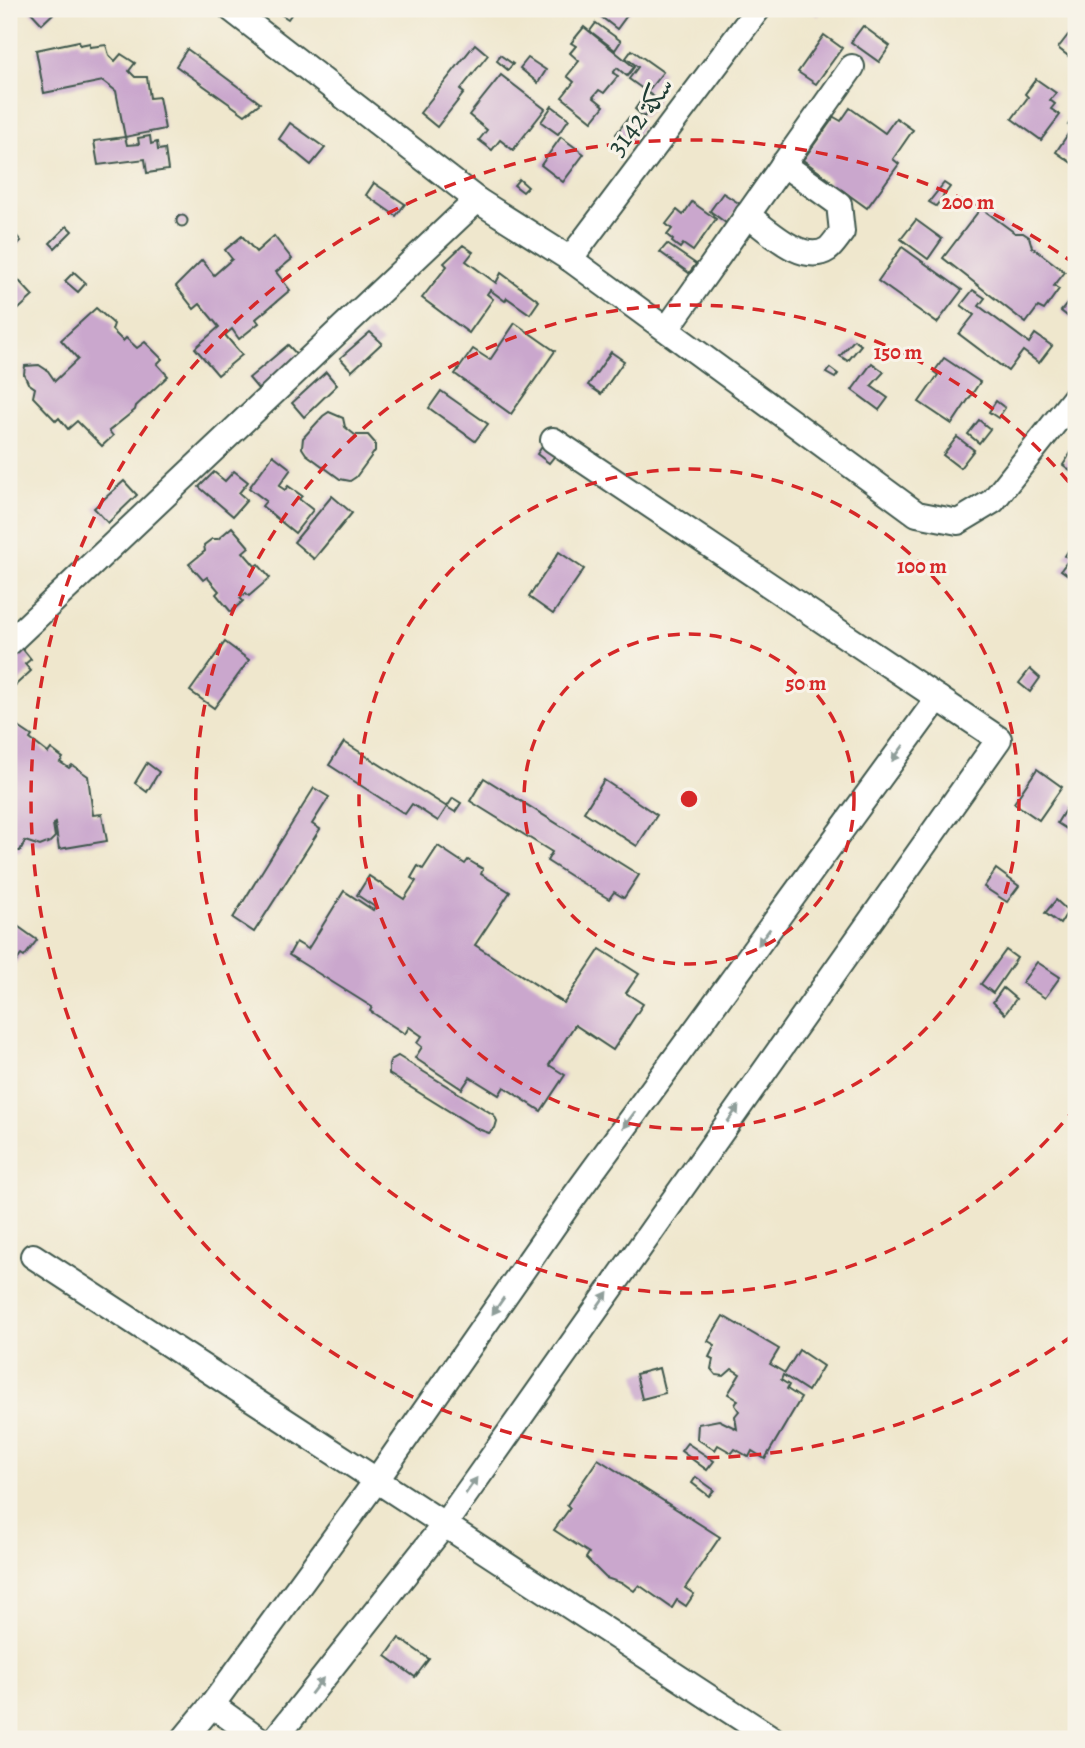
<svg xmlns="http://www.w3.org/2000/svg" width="1085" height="1748" font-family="Alegreya,Amiri,serif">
<rect width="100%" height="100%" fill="#f7f3e8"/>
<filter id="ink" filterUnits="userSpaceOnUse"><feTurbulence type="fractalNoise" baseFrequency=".0143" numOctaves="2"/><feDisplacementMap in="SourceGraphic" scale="14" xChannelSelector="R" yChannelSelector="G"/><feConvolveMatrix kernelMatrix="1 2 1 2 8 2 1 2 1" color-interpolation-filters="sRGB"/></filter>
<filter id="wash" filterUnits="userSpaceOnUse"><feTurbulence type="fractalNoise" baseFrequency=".00686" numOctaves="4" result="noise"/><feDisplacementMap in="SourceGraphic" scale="28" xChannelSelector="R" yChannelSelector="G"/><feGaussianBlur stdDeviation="1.57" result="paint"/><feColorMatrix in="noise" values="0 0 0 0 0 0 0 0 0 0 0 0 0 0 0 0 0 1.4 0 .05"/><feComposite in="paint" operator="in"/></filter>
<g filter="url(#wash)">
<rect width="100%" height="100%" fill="#efe7cd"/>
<g id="blocks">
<g fill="#caa7cd">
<polygon points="28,9 58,9 42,24"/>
<polygon points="273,9 295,9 288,19"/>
<polygon points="591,9 630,9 631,10 617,29"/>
<polygon points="809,9 823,9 818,16"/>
<polygon points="596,23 621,41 615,50 590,31"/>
<polygon points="863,26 890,46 879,62 851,42"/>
<polygon points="584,27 634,67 627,76 617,68 613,73 618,76 604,93 599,90 593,97 604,106 592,121 562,97 574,82 567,76 579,61 570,53 576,46 571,43"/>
<polygon points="1076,30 1076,62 1058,48 1068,35 1071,37"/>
<polygon points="824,35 842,48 816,84 798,72"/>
<polygon points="79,41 80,45 90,43 90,47 106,45 109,55 115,61 121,54 135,63 129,71 135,77 147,77 150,98 159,97 165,129 125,137 127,145 139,144 138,138 150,136 151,144 157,142 158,150 165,149 168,170 147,173 145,159 98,165 94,141 125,137 116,91 103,81 44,93 36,50"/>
<polygon points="475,44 488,55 460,90 464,93 437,127 420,113"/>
<polygon points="187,49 194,54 260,103 245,115 176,66"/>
<polygon points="632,50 663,72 647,92 629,79 638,67 626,58"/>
<polygon points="500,55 513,64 508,70 497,61"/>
<polygon points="528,58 546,70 538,83 520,68"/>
<polygon points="501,75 545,109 513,150 500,140 492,150 479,140 487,130 469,115"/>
<polygon points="1036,79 1056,93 1050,100 1055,104 1051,109 1060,115 1041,140 1012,119 1028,97 1025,94"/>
<polygon points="647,92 658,100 644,117 635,109"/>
<polygon points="552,106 569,119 558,134 541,122"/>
<polygon points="850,108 885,133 896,118 913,130 893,159 899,164 867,208 842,190 838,195 826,187 830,180 803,160 834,117 841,121"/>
<polygon points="1076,113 1076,166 1056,152 1072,128 1068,125"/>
<polygon points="629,117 642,126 630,144 616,134"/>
<polygon points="290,123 325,148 311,165 279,139"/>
<polygon points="561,137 584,154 563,182 541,165"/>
<polygon points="519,179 528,187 523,192 514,185"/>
<polygon points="374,183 405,204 396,216 366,195"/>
<polygon points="944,183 950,187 936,206 929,202"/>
<polygon points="723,193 740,204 726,223 710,211"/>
<polygon points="692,202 716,219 693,251 683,244 680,248 672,242 673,240 667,235 672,229 666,224 677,210 683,215"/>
<polygon points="981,208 1015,233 1023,233 1029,237 1032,247 1065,272 1054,286 1059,289 1044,310 1038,307 1026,323 943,258"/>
<circle cx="182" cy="221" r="5.5"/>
<polygon points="916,220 942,239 928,259 901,239"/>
<polygon points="67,226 72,231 55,248 50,243"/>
<polygon points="13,232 21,241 12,250 15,253 9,258 9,235"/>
<polygon points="242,236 256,252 274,236 292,259 276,272 290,290 256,319 259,323 239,339 232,329 225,335 242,355 218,375 195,348 219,327 200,304 194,309 176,286 202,260 214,275 232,259 225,250"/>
<polygon points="667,244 696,264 689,273 660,252"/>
<polygon points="463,245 473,252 466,261 496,283 501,273 539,301 530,314 507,298 505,301 490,290 487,294 493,299 469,333 422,298 447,266 444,263"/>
<polygon points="902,247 962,290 937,323 878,281"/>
<polygon points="9,270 33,296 9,318"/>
<polygon points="74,272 86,283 78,292 65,281"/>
<polygon points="973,290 985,298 979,306 1029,343 1035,334 1052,346 1039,363 1023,351 1008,371 959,334 974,315 961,305"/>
<polygon points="1071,299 1076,302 1076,312 1071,319 1061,311"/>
<polygon points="96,308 114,324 112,330 123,341 126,338 137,348 145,342 162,359 157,364 168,376 136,406 135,410 109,431 113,436 102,446 77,421 68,429 59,418 56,421 33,397 35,388 28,383 24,374 25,366 39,365 48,371 55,381 78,359 61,340"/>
<polygon points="515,323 555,351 511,414 455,374 473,349 490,360"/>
<polygon points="370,332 382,343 352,371 340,358"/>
<polygon points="854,340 861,345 848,361 840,356"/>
<polygon points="288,345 303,361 264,396 249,378"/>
<polygon points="611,352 624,361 601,394 588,385"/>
<polygon points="944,358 980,382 952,424 919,402 938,375 934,372"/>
<polygon points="872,363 884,372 871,386 888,398 879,410 852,390"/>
<polygon points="830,368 838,374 835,378 826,373"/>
<polygon points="326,372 337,385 304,417 292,403"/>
<polygon points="441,391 488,424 475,441 429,408"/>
<polygon points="996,401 1005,408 998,418 989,412"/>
<polygon points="329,412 343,418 345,427 355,435 368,435 375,443 375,451 356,477 350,481 340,479 306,454 302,448 303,438 323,416"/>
<polygon points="979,420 990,429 979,443 968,434"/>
<polygon points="957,437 974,450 960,468 943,455"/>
<polygon points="544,444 557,453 549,463 537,454"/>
<polygon points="1072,451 1076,455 1076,474 1063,465"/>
<polygon points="273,455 291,469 279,486 285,490 288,486 302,496 299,499 313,510 295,533 262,506 266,501 249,488"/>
<polygon points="234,471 248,482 239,493 247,500 233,516 199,487 214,472 225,481"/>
<polygon points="124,481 137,495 108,523 94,508"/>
<polygon points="332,496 352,513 314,559 294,542"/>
<polygon points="232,527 249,547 243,552 255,566 258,564 270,578 249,596 246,593 240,598 243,601 231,612 216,594 219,591 207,577 203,580 189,564 205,551 204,545 212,539 218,539"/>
<polygon points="1070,548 1076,552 1075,562 1065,556"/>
<polygon points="559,552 584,569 553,614 529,597"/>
<polygon points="1067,562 1076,569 1071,577 1061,570"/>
<polygon points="225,642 249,660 214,708 190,691"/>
<polygon points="22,648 31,659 25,664 31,671 9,691 9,660"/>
<polygon points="1030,669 1040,678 1030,692 1019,683"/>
<polygon points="17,726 32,736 30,739 48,753 51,749 63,758 60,762 69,768 72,765 88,776 93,815 102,814 107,841 59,849 55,823 53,824 55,837 50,842 40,846 25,841 20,851 9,851 9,737"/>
<polygon points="344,742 447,807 438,821 412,804 405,814 329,765"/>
<polygon points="147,763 159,772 147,792 135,783"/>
<polygon points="1037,769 1062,787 1039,820 1014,803"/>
<polygon points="484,778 639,875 624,898 614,892 609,899 569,875 547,861 552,852 470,801"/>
<polygon points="604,780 657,815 637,846 584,812"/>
<polygon points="314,788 329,797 312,824 320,829 254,932 233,918"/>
<polygon points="453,798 461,803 455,812 447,807"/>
<polygon points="1070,802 1076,806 1076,835 1057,823"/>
<polygon points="438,846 465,864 468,860 483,869 481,874 510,892 475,945 564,1003 600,949 639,974 626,993 643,1004 613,1050 575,1025 549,1065 565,1075 541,1111 504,1087 499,1095 470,1077 462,1089 415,1058 422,1047 417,1043 422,1036 409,1027 405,1034 370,1011 372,1007 289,955 296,942 308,949 344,891 373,910 375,907 357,895 369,876 404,899 416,881 411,878 418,866 423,869"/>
<polygon points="996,869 1019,886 1007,902 984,887"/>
<polygon points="1056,900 1068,911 1060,924 1045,913"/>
<polygon points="9,920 37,940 24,957 21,955 9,972"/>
<polygon points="1006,950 1017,958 993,993 981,984"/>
<polygon points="1037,962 1060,977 1045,998 1022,983"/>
<polygon points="1003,988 1016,999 1005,1014 993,1002"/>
<polygon points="398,1056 494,1115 497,1121 495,1128 489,1133 478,1129 389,1074 389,1065 391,1060"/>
<polygon points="723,1316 779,1349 770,1364 785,1373 799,1350 823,1366 808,1391 783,1375 781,1380 789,1385 787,1389 801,1398 765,1459 752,1451 749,1457 735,1449 732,1453 718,1445 715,1450 697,1439 698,1424 719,1420 737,1429 735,1416 739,1411 735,1405 738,1400 728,1394 740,1374 732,1369 724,1376 716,1375 711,1369 713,1359 709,1357 715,1345 708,1341"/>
<polygon points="659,1368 665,1393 642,1399 636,1374"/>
<polygon points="687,1443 714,1461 707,1470 681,1451"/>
<polygon points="598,1459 720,1537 685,1588 694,1594 686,1606 677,1600 672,1608 639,1585 634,1591 624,1584 606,1578 586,1558 589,1553 554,1530 570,1508 567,1505"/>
<polygon points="696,1477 714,1490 709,1496 692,1483"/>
<polygon points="399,1638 429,1659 415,1677 386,1656"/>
</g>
</g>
</g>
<g filter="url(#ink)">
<use href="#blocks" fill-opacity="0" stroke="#3e564b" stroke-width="2"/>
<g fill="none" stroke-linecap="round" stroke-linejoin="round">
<defs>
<g id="minor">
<polyline points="231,9 477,200 570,259 917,514 958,522 993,501 1076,396"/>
<path d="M747 215C767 229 803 266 828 249 833 245 838 237 842 232L839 204 783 164"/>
<polyline points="570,259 758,9"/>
<polyline points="667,329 852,67"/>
<polyline points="9,643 477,200"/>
<polyline points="33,1256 773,1739"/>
<polyline points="212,1705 259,1739"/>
<polyline points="184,1739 212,1705 376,1481 573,1198 938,698"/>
<polyline points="275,1739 444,1525 999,739 553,440"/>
</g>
</defs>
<use href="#minor" stroke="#3e564b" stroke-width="28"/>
<use href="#minor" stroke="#fff" stroke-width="24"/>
</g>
<defs><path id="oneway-solid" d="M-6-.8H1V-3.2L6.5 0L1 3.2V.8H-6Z" transform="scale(1.75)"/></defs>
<g fill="#8f9e9a">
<use href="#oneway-solid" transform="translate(898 753) rotate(126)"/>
<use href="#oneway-solid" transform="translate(764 937) rotate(126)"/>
<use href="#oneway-solid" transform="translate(733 1114) rotate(-55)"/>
<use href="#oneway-solid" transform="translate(629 1120) rotate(126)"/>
<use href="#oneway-solid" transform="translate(602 1300) rotate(-55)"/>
<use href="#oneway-solid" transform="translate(498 1306) rotate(125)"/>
<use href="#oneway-solid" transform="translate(471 1486) rotate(-55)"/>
<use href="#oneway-solid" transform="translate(317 1686) rotate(-52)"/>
</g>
</g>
<g fill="none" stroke="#d62828" stroke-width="3.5" stroke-dasharray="12 9">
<circle cx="689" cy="799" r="165"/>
<circle cx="689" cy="799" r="330"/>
<path d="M1076 1107A494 494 0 1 1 1076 491"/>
<path d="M1072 1336A659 659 0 1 1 1072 262"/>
</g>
<g text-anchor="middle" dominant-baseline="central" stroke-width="6" stroke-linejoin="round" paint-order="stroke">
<g font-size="28" fill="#1f3d34" stroke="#f7f3e8">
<text transform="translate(640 116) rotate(-53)">سكة 3142</text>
</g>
</g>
<circle cx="689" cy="799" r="10" fill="#d62828" stroke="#f7f3e8" stroke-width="3.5"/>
<g font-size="21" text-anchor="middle" font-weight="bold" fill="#d62828" stroke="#f7f3e8" stroke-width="6" stroke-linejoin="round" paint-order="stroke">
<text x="968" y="209">200 m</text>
<text x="898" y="359">150 m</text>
<text x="922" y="573">100 m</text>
<text x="806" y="690">50 m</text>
</g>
<rect width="1085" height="1748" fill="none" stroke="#f7f3e8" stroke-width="35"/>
</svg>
